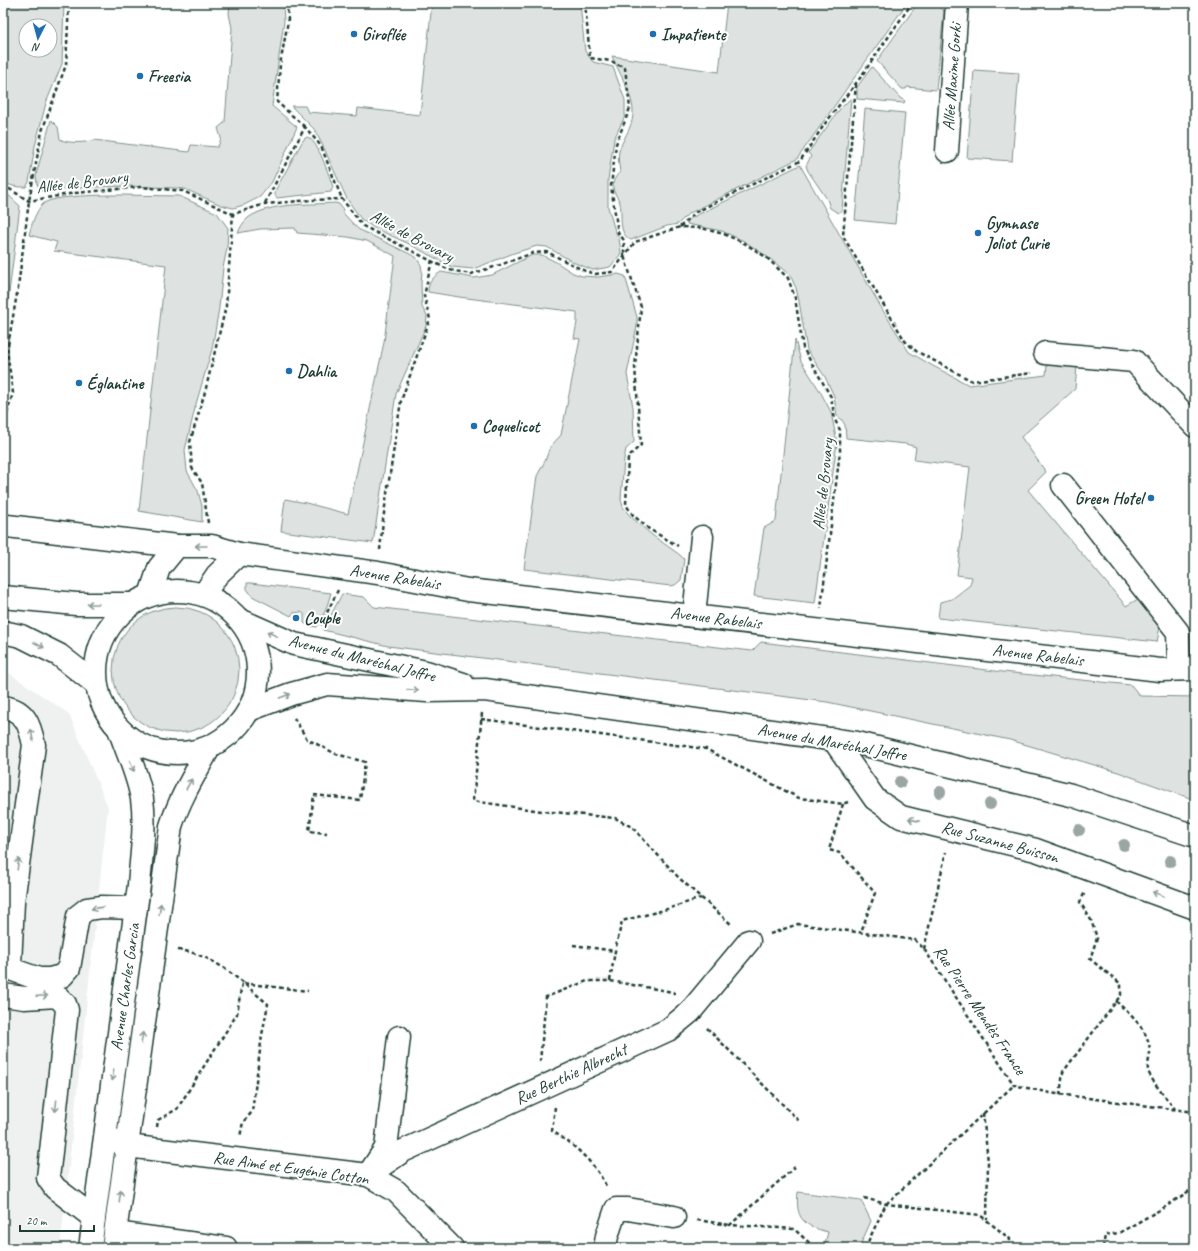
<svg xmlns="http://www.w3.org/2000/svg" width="1198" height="1251" font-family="Caveat,sans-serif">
<rect width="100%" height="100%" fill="#fff"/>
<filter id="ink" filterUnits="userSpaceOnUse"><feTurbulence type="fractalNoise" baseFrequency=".025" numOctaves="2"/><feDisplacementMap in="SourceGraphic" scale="8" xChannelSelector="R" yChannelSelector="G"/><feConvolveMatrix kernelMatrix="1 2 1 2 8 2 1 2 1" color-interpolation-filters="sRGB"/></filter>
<g filter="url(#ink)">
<polygon fill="#eef1f0" points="3,669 69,714 108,807 60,1248 3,1248"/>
<g fill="#dee3e2" stroke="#7e908b" fill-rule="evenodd">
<path d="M3 3H64L62 64 46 103 35 146 29 182 26 187C17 187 11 187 3 181V12L6 9ZM26 26H50V50H26Z"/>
<path d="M230 3H283L284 21 272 106 297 127 272 182 260 197 244 205 233 208 221 205 185 189 175 188 127 186 72 188 46 193 41 191 37 184 36 175 51 120 58 127 60 139C67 144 87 143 94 140L189 152 191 145 218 147 221 138 218 128 225 122 232 28 229 14Z"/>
<polygon points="432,3 580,3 585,51 593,62 613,67 625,100 625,116 614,139 608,180 608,207 615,231 619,238 621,252 620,255 610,267 593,270 575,263 547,247 537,246 514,253 473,269 452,267 407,243 374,228 361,219 347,199 322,144 314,129 291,106 305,106 308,112 357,116 358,108 420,115"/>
<path d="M727 3H907L797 159 688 214 678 224 667 226 631 240C617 233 623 216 620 203 618 197 613 193 613 186 613 180 616 176 620 172 619 164 617 156 620 148 625 135 634 125 633 110 633 97 618 70 612 56L719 72Z"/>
<polygon points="918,3 934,3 944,11 936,90 907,87 906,89 902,89 877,61"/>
<polygon points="872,67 900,98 905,101 904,103 857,99 857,87"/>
<polygon points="974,70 1019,73 1012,161 967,158"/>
<polygon points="851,98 842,210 838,213 830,208 827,199 808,171 806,166 811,156 808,153 840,109"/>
<polygon points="865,109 905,113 895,224 855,220"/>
<path d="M307 137C318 140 329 176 333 187L331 192 277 198 275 195V191L302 142 304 139Z"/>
<polygon points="800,165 882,309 909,352 933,366 969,385 1046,375 1047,364 1077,366 1075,389 1021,437 1046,472 1028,490 1126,606 1138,599 1160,627 1157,642 938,618 940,602 952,599 970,585 972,577 957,575 970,467 914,460 916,447 906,444 846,438 845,425 842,420 837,416 834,396 825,377 807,350 799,301 796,288 790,275 769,258 744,241 722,231 687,224 689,219 693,217"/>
<polygon points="3,190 20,206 3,340"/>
<path d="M122 195 179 196 217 213 228 228 227 248 223 268 219 308 212 349 196 404 185 450 187 471 198 491 202 506V522L139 511 166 265 54 251 57 242 29 235C32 224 35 212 43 204 52 195 107 195 122 195Z"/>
<path d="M335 203 339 204 342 208 344 214 358 229 416 257 421 265 422 271 421 284 422 307 427 316 426 326 396 394 373 543 281 531 285 499 306 503 348 514 384 342 395 256 367 241 348 237 297 233 295 228 260 229 238 233C240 228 243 222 248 218 270 202 309 205 335 203Z"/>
<path d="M532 255H542L556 262 573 273 582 276 598 277 618 274 625 276 637 317V326L627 374 633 407 634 442 626 449 624 459 621 499 623 507 630 516 652 535 680 555 684 559 681 580 675 585 671 586 524 569 537 476 545 461 550 447 561 435 580 339 574 338 577 322V312L459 297 428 292C428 282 433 277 441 272L474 278 492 275Z"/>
<polygon points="795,340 801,361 820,391 831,412 837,443 815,603 754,596 764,528 776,521"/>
<polygon points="247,583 251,583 331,593 326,609 317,627 309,626 304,623 304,614 301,612 293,613 291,616 252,596 247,589"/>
<polygon points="342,594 364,597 374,607 752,651 761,642 1003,672 1131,685 1140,696 1195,697 1195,800 1118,772 1010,740 827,702 388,646 323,630"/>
<circle cx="176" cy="670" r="63"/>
<path d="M798 1192 861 1200 871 1221 859 1248H824L828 1232C803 1226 795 1218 798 1192Z"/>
</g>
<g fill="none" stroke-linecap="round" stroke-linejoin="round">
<defs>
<g id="minor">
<polyline points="947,151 957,3"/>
<polyline points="1045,353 1134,361 1195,426"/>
<polyline points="1063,485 1178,632 1179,669"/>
<polyline points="7,526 177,546"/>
<polyline points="204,594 217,575 239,554"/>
<polyline points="150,595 159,568 177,546 212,546 239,554 378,573 468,590 1160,670 1195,669"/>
<polyline points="694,616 702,537"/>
<path d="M3 707C26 710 30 726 34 745L13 902 10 965 16 971 39 979H50L62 976 69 968 78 916 87 909 102 907 136 908"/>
<polyline points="833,739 875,799 901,817 1036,850 1195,908"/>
<polyline points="3,995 24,998 57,996 65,1004 67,1010 48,1178 55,1188 94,1218"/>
<polyline points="114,1140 127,1146 368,1175 396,1191 452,1248"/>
<polyline points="372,1169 386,1148 399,1037"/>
<polyline points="368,1175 403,1151 668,1030 690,1012 749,941"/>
<polyline points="115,1233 226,1248"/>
<path d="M90 1248 139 885C141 858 146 826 142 799 138 775 127 752 119 729"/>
<path d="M113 1248 171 826C180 798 195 774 209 748"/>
<polyline points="605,1248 607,1236 616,1209 628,1209 674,1217"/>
</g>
<g id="major">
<circle cx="177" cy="672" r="81"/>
<polyline points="3,597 76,604 132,604"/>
<polyline points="240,620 294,644 426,672 463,684"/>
<polyline points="3,632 21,636 59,655 96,684"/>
<polyline points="249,710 291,694 327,684 427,691 485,690 857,743 1071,795 1195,836"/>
</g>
</defs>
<use href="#minor" stroke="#1f3d34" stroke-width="25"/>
<use href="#major" stroke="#1f3d34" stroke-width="25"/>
<g stroke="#1f3d34" stroke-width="2.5" stroke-dasharray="4 3" stroke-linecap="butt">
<polyline points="287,3 288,21 280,65 277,102 305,127"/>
<polyline points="585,3 590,58 611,61 625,68 630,108 616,144 611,186 618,233 624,240 624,256 641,307 635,367 641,445 628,457 626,505 633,515 649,529 678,546"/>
<polyline points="856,84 843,236 905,341 916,351 972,381 1032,373"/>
<polyline points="3,185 29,201 75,193 141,187 183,191 233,214 265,204 311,200 342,199 363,226 449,270 471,274 497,266 533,253 547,252 585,271 595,274 612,272 635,242 680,227 701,228 724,234 744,243 766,257 788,278 795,298 803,348 831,397 835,420 840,430 840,451 821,608"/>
<polyline points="265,203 305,127 321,146 342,199"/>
<polyline points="680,227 696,212 800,161 824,125 860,78 912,3"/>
<polyline points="3,427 13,393 7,351 18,288 29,201 42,131 66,65 69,3"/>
<polyline points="208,523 202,483 192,468 190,442 205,392 226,306 233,214"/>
<polyline points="380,550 383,520 401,401 430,319 424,296 432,260"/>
<polyline points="321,625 338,590"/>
<polyline points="482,713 473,801 542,811 615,818 632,827 679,878 732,925"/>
<polyline points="294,718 307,739 336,754 365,762 360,800 314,795 309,831 327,833"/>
<polyline points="481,719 706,749 799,798 843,804 848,802"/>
<polyline points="843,804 829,850 840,853 875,893 861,932"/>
<polyline points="770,934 798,924 915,940 924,949 1014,1085 1050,1093 1195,1112"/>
<polyline points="573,945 615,951"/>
<polyline points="924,949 946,852"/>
<path d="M178 950C215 954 241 982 268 1004L262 1035 252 1112 243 1122 240 1137"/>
<polyline points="610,981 615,951 622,921 664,910 701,898"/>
<path d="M1116 1001C1131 1016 1149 1029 1150 1052 1150 1057 1147 1065 1148 1070 1150 1080 1168 1100 1175 1109"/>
<polyline points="707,1028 799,1121"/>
<polyline points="540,1062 546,997 587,981 610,981 673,992 675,994"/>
<polyline points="1060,1095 1063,1072 1121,995 1121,984 1090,959 1097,938 1091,920 1080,902 1085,892"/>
<path d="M555 1107 552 1131C575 1145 596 1164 607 1188"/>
<polyline points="983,1113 988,1162 987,1219"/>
<polyline points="157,1127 158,1120 177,1109 237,1014 242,983 308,991"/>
<polyline points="795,1167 730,1225 794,1229 815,1248"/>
<polyline points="864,1198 886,1204 980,1215 1010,1239 1009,1248"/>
<polyline points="697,1220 730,1225"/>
<polyline points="865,1248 886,1204 1014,1085"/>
<polyline points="1103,1248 1105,1235 1119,1233 1165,1207 1195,1187"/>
</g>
<use href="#minor" stroke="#fff" stroke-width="22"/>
<use href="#major" stroke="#fff" stroke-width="22"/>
</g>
<g fill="#99a6a3">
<circle cx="900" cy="782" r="6"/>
<circle cx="940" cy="792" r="6"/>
<circle cx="990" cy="804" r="6"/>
<circle cx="1079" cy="830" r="6"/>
<circle cx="1124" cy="845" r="6"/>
<circle cx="1170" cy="861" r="6"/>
</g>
<defs><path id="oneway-shaft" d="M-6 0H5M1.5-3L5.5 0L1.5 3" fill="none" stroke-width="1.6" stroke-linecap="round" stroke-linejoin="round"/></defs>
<g stroke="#8f9e9a">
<use href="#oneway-shaft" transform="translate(201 546) rotate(180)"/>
<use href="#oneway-shaft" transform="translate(93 604) rotate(180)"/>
<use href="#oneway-shaft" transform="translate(272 634) rotate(-155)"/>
<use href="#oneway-shaft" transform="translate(39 645) rotate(28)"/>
<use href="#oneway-shaft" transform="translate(413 690) rotate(4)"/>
<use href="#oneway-shaft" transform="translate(285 696) rotate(-20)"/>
<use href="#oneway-shaft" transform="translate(32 735) rotate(-101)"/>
<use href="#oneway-shaft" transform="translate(132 766) rotate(69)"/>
<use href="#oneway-shaft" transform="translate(189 784) rotate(-61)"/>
<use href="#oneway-shaft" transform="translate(914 820) rotate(-167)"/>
<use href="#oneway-shaft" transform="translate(18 864) rotate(-82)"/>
<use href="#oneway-shaft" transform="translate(1158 894) rotate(-160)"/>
<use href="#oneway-shaft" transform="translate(97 908) rotate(172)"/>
<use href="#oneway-shaft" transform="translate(160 909) rotate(-82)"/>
<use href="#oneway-shaft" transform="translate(42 996) rotate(-3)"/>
<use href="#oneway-shaft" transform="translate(142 1038) rotate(-82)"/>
<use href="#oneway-shaft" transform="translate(113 1075) rotate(97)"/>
<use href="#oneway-shaft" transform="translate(56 1106) rotate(96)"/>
<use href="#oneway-shaft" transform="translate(120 1196) rotate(-82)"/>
</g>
</g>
<g fill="#1f6fb2" stroke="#fff" stroke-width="1.5">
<circle cx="354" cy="34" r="4"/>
<circle cx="653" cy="34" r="4"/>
<circle cx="140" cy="76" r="4"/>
<circle cx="978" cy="233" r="4"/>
<circle cx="289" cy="371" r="4"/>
<circle cx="79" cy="383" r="4"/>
<circle cx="474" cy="426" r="4"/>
<circle cx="1151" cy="498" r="4"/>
<circle cx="296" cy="618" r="4"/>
</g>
<g text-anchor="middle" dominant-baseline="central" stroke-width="4" stroke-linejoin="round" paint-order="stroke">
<g font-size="17" font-weight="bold" fill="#1f3d34" stroke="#fff" text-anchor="start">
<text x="362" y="34">Giroflée</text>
<text x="661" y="34">Impatiente</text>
<text x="148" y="76">Freesia</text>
<text x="986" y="223">Gymnase<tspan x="986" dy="20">Joliot Curie</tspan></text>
<text x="297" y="371">Dahlia</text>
<text x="87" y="383">Églantine</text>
<text x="482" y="426">Coquelicot</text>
<text x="1143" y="498" text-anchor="end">Green Hotel</text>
<text x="304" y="618">Couple</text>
</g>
<g font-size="17" fill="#1f3d34" stroke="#fff">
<text transform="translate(952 77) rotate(-86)">Allée Maxime Gorki</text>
<text transform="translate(82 182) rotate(-7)">Allée de Brovary</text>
<text transform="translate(412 236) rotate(28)">Allée de Brovary</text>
<text transform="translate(823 484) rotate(-84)">Allée de Brovary</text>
<text transform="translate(395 577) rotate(9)">Avenue Rabelais</text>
<text transform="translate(716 618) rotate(7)">Avenue Rabelais</text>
<text transform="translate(1038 655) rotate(7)">Avenue Rabelais</text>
<text transform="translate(362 658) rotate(14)">Avenue du Maréchal Joffre</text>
<text transform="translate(832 742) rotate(10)">Avenue du Maréchal Joffre</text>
<text transform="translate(1000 842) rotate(15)">Rue Suzanne Buisson</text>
<text transform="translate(125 987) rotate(-82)">Avenue Charles Garcia</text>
<text transform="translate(980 1010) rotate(56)">Rue Pierre Mendès France</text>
<text transform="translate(571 1074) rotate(-25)">Rue Berthie Albrecht</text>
<text transform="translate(291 1168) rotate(8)">Rue Aimé et Eugénie Cotton</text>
</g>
</g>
<rect width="1198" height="1251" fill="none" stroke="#fff" stroke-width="16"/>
<rect x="8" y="8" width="1182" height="1235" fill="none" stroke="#1f3d34" stroke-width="1.5" filter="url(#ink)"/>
<g transform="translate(38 38) rotate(186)"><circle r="19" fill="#ffffff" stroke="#a5b1ae"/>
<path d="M0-3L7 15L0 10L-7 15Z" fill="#1f6fb2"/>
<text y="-6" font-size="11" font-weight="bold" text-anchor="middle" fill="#1f3d34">N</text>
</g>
<path d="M20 1225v6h74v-6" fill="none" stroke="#1f3d34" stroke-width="2"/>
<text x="26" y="1225" font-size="12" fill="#1f3d34" stroke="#ffffff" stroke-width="3" paint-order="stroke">20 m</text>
</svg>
